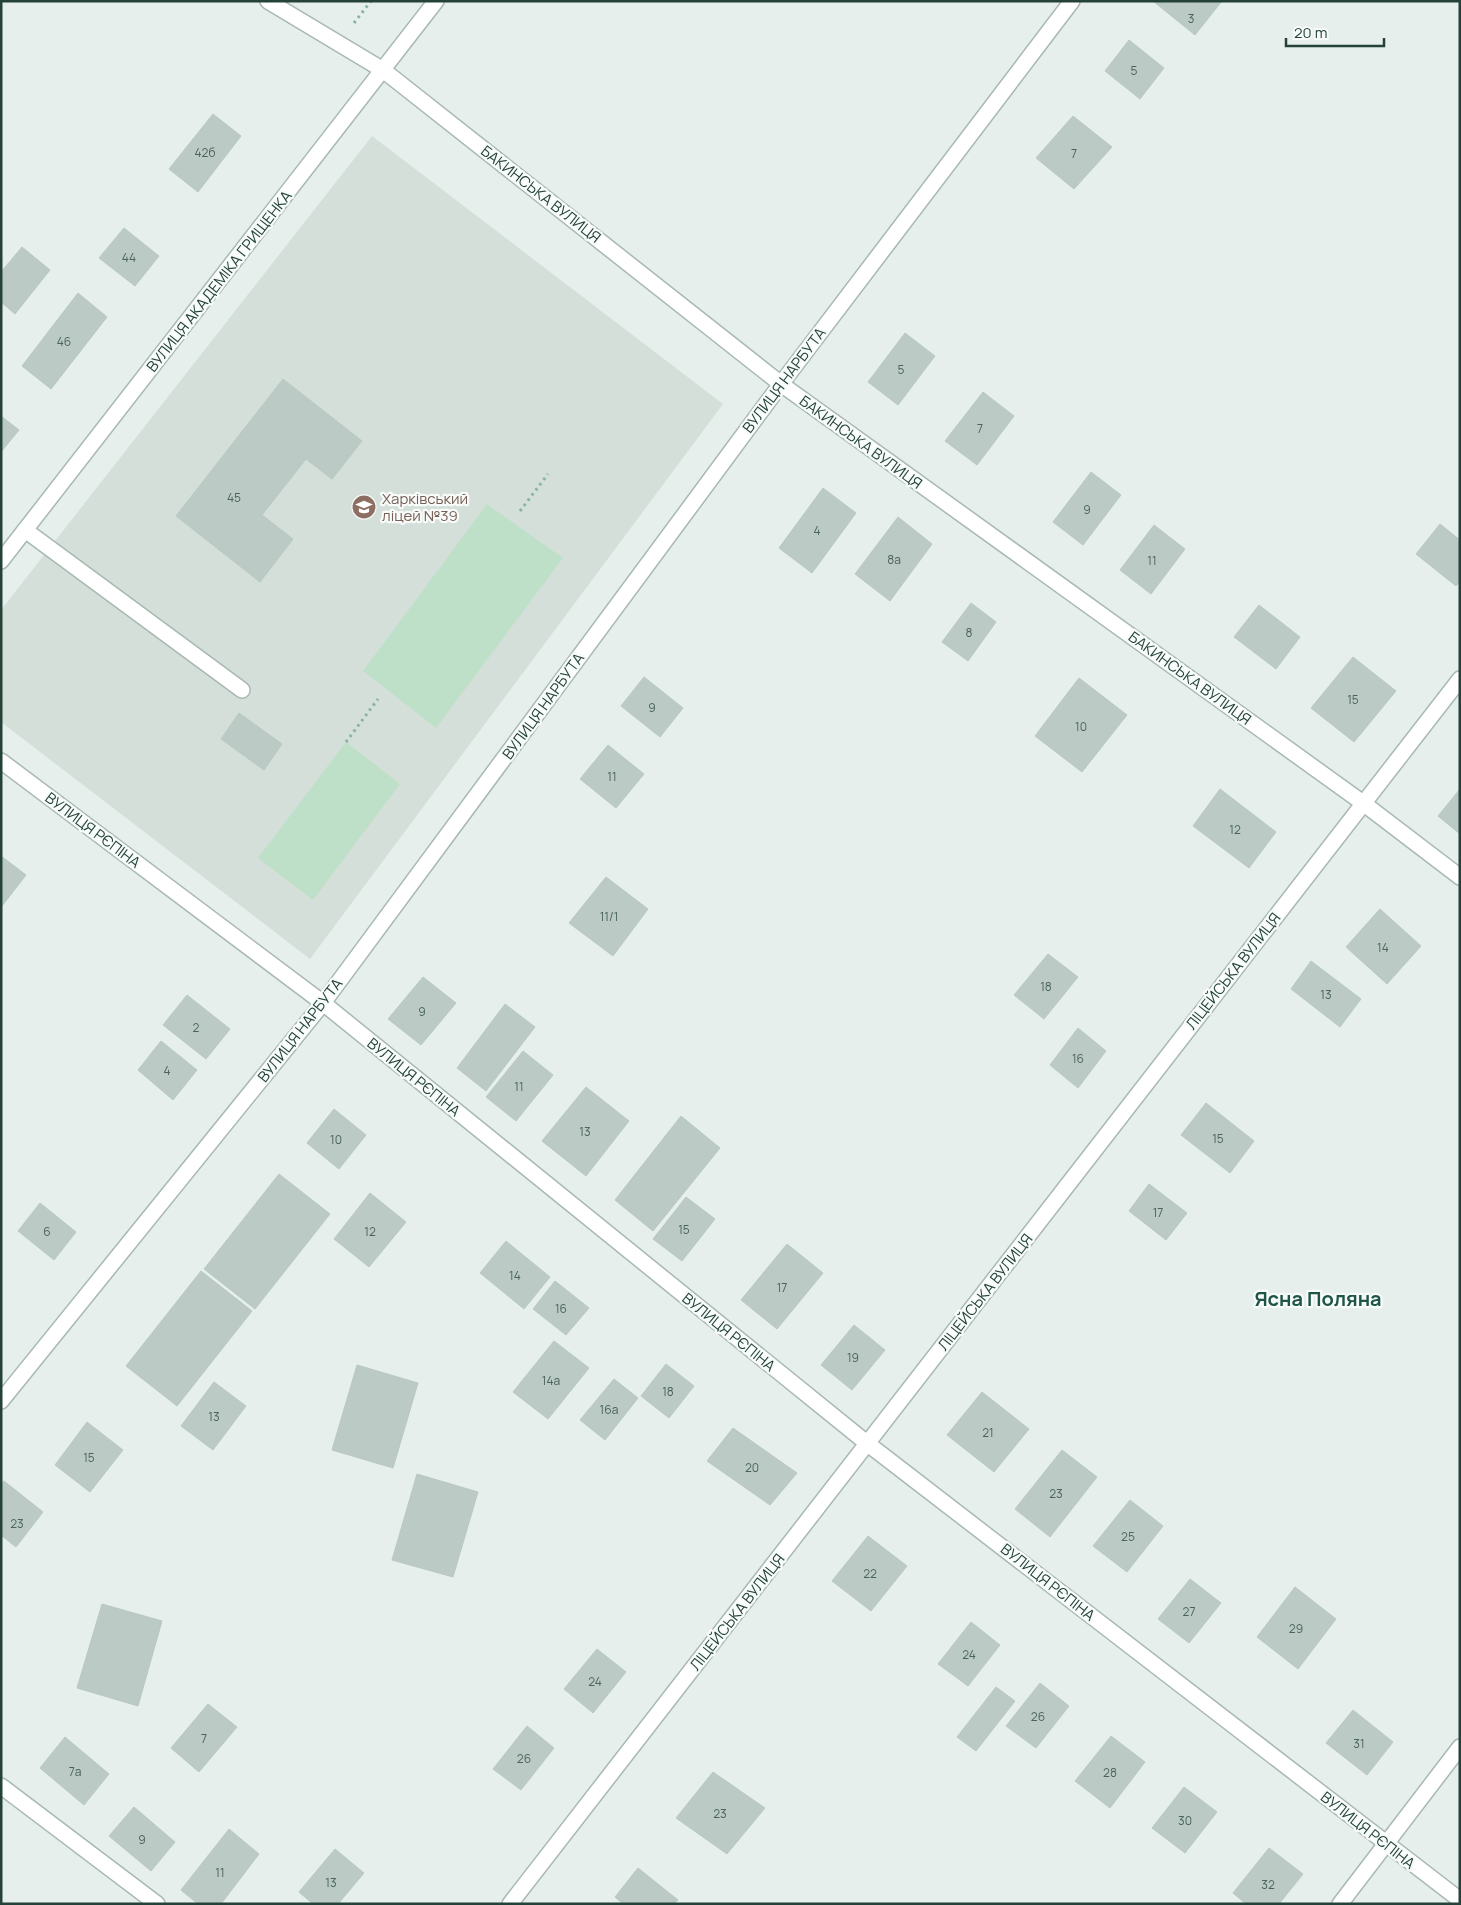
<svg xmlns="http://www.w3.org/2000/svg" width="1461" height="1905" font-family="Manrope,sans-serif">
<rect width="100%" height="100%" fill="#e6efeb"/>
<polygon fill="#d4dfda" points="372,136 723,404 310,959 1,722 1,610"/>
<g fill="#bfe0c8">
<polygon points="487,504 563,558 436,728 363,671"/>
<polygon points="346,742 400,784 313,900 258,858"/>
</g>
<g fill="#bbcac4" stroke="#b8c9c2">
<polygon points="1153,1 1222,1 1195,35"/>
<polygon points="1129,40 1164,68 1140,99 1105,71"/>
<polygon points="213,114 241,136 198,192 169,169"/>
<polygon points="1073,116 1112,147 1074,189 1036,158"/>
<polygon points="124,228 159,256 135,286 99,258"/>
<polygon points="22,247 50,270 15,314 1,302 1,272"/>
<polygon points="78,293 107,317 51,389 22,366"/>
<polygon points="905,333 935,356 898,405 868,382"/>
<polygon points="283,379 362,441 332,479 306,459 262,515 293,539 260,582 176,516"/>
<polygon points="983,392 1014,416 977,465 945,441"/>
<polygon points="1,416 19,430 1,452"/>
<polygon points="1091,472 1121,495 1083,545 1053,522"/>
<polygon points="823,488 856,513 812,573 779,548"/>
<polygon points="898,517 932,544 890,601 855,574"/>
<polygon points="1440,524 1460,540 1460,582 1456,586 1416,554"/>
<polygon points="1154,525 1185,549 1151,594 1120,570"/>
<polygon points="971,603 996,622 968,661 942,642"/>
<polygon points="1259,605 1300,637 1276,669 1234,637"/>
<polygon points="1353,657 1396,691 1354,742 1311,708"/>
<polygon points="644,677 683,708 660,737 621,706"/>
<polygon points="1079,678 1127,715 1082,772 1035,736"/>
<polygon points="239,713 282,744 264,770 221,739"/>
<polygon points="608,745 644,774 616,808 580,779"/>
<polygon points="1220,789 1276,832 1249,868 1193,826"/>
<polygon points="1460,789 1460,834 1438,816"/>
<polygon points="1,856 26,875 2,906 1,906"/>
<polygon points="606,877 648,909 613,956 569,923"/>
<polygon points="1380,909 1421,946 1387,984 1346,947"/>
<polygon points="1048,954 1078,977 1044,1019 1014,995"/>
<polygon points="1311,961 1361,999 1340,1027 1291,989"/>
<polygon points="423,977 456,1003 421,1045 388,1019"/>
<polygon points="187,995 230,1029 206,1059 163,1025"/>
<polygon points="505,1004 535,1027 486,1091 457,1068"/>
<polygon points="1078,1028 1106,1051 1078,1088 1050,1065"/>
<polygon points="161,1041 197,1070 173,1100 138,1070"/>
<polygon points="523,1051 553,1075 516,1121 486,1097"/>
<polygon points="586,1087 629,1121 586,1176 542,1141"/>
<polygon points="1206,1103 1254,1141 1230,1173 1181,1135"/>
<polygon points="334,1109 366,1135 339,1169 307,1143"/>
<polygon points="681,1116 720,1148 653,1231 615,1200"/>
<polygon points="279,1174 330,1214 255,1309 204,1269"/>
<polygon points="1149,1184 1187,1213 1166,1240 1129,1211"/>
<polygon points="370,1193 406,1222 369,1267 334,1239"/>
<polygon points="686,1197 715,1219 682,1261 653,1239"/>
<polygon points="40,1203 76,1232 54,1260 18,1231"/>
<polygon points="506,1241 550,1277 524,1309 480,1273"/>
<polygon points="787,1244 823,1273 777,1329 741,1300"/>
<polygon points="201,1271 252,1311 177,1406 126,1366"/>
<polygon points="555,1281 589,1308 566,1335 533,1309"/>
<polygon points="854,1325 885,1350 852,1390 821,1365"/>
<polygon points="554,1341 589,1368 548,1419 513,1392"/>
<polygon points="666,1364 694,1386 669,1418 641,1396"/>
<polygon points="357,1365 418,1383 393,1468 332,1450"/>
<polygon points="614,1379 638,1398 605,1440 580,1420"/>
<polygon points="214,1382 246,1406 213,1450 181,1426"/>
<polygon points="982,1392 1029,1429 994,1472 947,1435"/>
<polygon points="87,1422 123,1450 90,1492 55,1465"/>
<polygon points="733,1428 797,1473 770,1505 707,1461"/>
<polygon points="1062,1450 1097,1477 1050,1537 1015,1509"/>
<polygon points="417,1474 478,1492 453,1577 392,1560"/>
<polygon points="4,1481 43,1512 16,1547 1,1535 1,1485"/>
<polygon points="1130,1500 1163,1526 1127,1572 1093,1546"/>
<polygon points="868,1536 907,1566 871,1611 832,1581"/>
<polygon points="1190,1579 1221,1603 1189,1643 1158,1619"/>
<polygon points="1295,1587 1336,1619 1298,1669 1257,1637"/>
<polygon points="102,1604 162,1621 138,1706 77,1688"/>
<polygon points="971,1622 1000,1645 968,1686 938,1664"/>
<polygon points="597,1649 626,1672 593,1713 564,1689"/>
<polygon points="1040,1683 1069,1706 1036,1748 1006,1726"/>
<polygon points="996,1687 1015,1701 976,1751 957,1737"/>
<polygon points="208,1704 237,1727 199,1772 171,1748"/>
<polygon points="1353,1710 1393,1742 1367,1775 1326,1743"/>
<polygon points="527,1726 554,1748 521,1790 493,1769"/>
<polygon points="1111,1736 1145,1762 1110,1808 1075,1781"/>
<polygon points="65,1737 109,1774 84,1805 40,1768"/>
<polygon points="713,1772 765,1808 727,1854 676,1818"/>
<polygon points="1184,1787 1217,1812 1185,1853 1152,1828"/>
<polygon points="134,1807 175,1842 151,1871 109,1836"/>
<polygon points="229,1829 259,1854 221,1904 198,1904 181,1890"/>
<polygon points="1269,1848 1303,1874 1279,1904 1246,1904 1233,1893"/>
<polygon points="335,1849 364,1873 338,1904 313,1904 299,1892"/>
<polygon points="638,1868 678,1900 674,1904 623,1904 615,1897"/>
</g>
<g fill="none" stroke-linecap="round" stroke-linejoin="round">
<defs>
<g id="minor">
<polyline points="268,1 383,70 781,384 1363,803 1460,877"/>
<polyline points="25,530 242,690"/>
<polyline points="1,561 436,1"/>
<polyline points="1,761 323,1003 868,1444 1460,1900"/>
<polyline points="1,1401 323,1003 781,384 1072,1"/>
<polyline points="1,1786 157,1904"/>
<polyline points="510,1904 1460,679"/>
<polyline points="1340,1904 1460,1747"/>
</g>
</defs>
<use href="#minor" stroke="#a8b8b2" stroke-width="18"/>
<g stroke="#86b3a5" stroke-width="3" stroke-dasharray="2.5 4" stroke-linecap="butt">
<polyline points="354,23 371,1"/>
<polyline points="520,511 548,474"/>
<polyline points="346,742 378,699"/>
</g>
<use href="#minor" stroke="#fff" stroke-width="15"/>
</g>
<defs>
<symbol id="school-disc" viewBox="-11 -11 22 22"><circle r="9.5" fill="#8d6e63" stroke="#f7fbf9"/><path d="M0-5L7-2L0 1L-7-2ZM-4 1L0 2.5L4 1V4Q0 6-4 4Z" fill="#fff"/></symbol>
</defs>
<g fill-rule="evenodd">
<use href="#school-disc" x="350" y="493" width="28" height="28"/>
</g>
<g text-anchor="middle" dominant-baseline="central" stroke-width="4.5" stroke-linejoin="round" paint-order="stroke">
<g font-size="12" fill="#4a645c">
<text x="1191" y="18">3</text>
<text x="1134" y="70">5</text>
<text x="205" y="152">42б</text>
<text x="1074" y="153">7</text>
<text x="129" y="257">44</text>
<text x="64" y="341">46</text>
<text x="901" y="369">5</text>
<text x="980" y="428">7</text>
<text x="234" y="497">45</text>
<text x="1087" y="509">9</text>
<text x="817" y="530">4</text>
<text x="894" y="559">8а</text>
<text x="1152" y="560">11</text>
<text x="969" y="632">8</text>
<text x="1353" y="699">15</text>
<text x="652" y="707">9</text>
<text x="1081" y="726">10</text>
<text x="612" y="776">11</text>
<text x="1235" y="829">12</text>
<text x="609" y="916">11/1</text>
<text x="1383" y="947">14</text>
<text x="1046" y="986">18</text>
<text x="1326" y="994">13</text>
<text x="422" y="1011">9</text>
<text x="196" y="1027">2</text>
<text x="1078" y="1058">16</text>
<text x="167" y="1070">4</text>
<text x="519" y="1086">11</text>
<text x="585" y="1131">13</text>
<text x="1218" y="1138">15</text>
<text x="336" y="1139">10</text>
<text x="1158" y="1212">17</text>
<text x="684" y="1229">15</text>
<text x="47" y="1231">6</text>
<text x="370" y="1231">12</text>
<text x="515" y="1275">14</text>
<text x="782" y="1287">17</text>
<text x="561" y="1308">16</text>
<text x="853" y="1357">19</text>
<text x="551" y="1380">14а</text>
<text x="668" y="1391">18</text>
<text x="609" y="1409">16а</text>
<text x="214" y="1416">13</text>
<text x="988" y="1432">21</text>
<text x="89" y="1457">15</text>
<text x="752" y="1467">20</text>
<text x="1056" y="1493">23</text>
<text x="17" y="1523">23</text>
<text x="1128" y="1536">25</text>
<text x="870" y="1573">22</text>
<text x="1189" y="1611">27</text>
<text x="1296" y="1628">29</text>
<text x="969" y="1654">24</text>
<text x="595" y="1681">24</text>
<text x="1038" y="1716">26</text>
<text x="204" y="1738">7</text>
<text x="1359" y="1743">31</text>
<text x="524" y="1758">26</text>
<text x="75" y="1771">7а</text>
<text x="1110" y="1772">28</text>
<text x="720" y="1813">23</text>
<text x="1185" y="1820">30</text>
<text x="142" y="1839">9</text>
<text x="220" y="1872">11</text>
<text x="331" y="1882">13</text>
<text x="1268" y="1884">32</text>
</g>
<g font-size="15" fill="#24423a" stroke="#f7fbf9">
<text transform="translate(541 194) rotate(38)">БАКИНСЬКА ВУЛИЦЯ</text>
<text transform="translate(219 281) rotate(-52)">ВУЛИЦЯ АКАДЕМІКА ГРИЩЕНКА</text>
<text transform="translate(784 380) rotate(-53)">ВУЛИЦЯ НАРБУТА</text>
<text transform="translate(861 442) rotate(36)">БАКИНСЬКА ВУЛИЦЯ</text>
<text transform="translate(1190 678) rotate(36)">БАКИНСЬКА ВУЛИЦЯ</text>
<text transform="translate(543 706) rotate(-54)">ВУЛИЦЯ НАРБУТА</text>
<text transform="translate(93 830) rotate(37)">ВУЛИЦЯ РЄПІНА</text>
<text transform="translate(1233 971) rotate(-52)">ЛІЦЕЙСЬКА ВУЛИЦЯ</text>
<text transform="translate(300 1030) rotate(-52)">ВУЛИЦЯ НАРБУТА</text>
<text transform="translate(414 1077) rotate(39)">ВУЛИЦЯ РЄПІНА</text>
<text transform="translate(985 1292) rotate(-52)">ЛІЦЕЙСЬКА ВУЛИЦЯ</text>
<text transform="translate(729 1332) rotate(39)">ВУЛИЦЯ РЄПІНА</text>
<text transform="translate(1048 1582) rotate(38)">ВУЛИЦЯ РЄПІНА</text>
<text transform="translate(737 1612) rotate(-52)">ЛІЦЕЙСЬКА ВУЛИЦЯ</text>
<text transform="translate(1368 1830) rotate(38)">ВУЛИЦЯ РЄПІНА</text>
</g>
<g font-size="15" fill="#785e54" stroke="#f7fbf9" text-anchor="start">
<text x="382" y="498">Харківський<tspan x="382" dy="17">ліцей №39</tspan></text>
</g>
<g font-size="20" font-weight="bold" fill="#1f5548" stroke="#f7fbf9">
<text x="1318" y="1298">Ясна Поляна</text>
</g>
</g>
<rect width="1461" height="1905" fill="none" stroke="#24423a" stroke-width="5"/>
<path d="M1286 38v8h98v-8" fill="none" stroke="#24423a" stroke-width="2.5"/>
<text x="1294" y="38" font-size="15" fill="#24423a" stroke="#f7fbf9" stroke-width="4" paint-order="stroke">20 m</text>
</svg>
